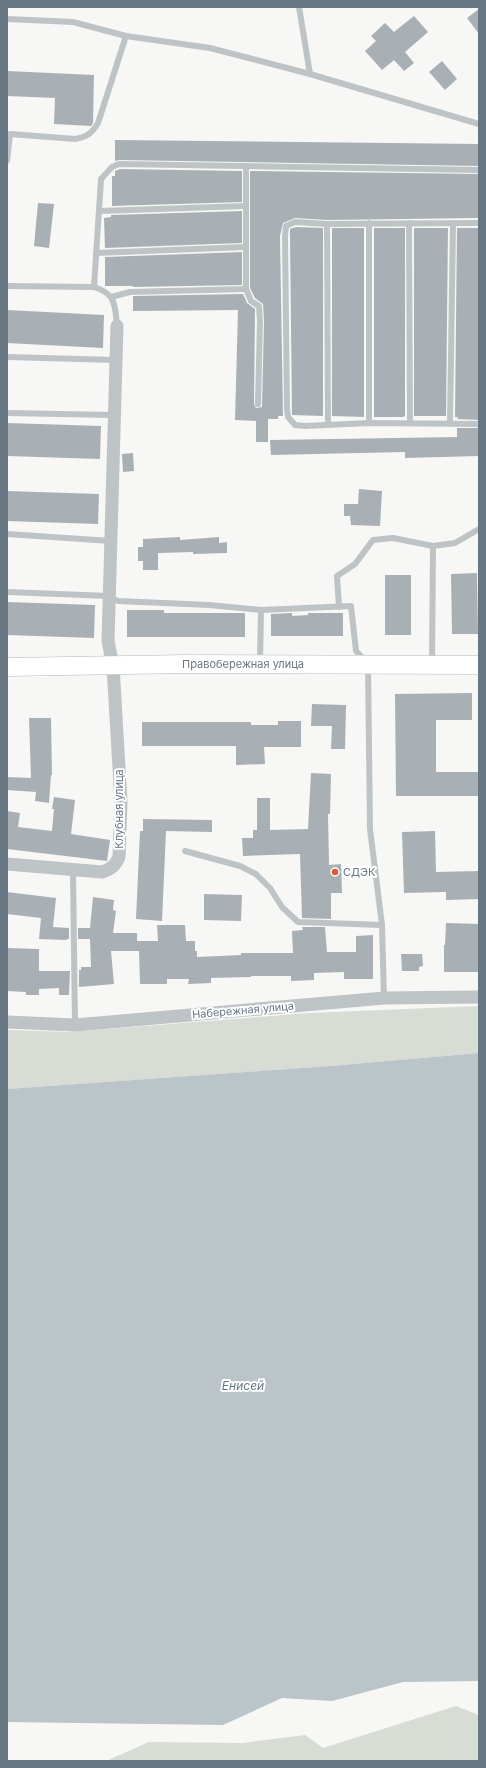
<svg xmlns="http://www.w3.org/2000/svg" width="486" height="1768" font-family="Inter,sans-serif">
<rect width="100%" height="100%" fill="#f7f7f5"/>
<g fill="#d7dcd4">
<polygon points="479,1006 479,1053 330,1066 7,1089 7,1030 69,1032 309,1013"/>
<polygon points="456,1706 479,1715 479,1761 106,1761 149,1742 243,1743 305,1735 323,1748"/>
</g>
<polygon fill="#bac4c9" points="479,1053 479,1681 403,1682 332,1701 282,1698 223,1725 7,1722 7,1089 330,1066"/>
<g fill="#a8b0b5">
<polygon points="479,9 479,34 467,18"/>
<polygon points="414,16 428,32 405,52 414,63 404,71 394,60 382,70 365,51 376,41 371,36 385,23 394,32"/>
<polygon points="442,61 457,79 445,90 429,72"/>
<polygon points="7,71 94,75 93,123 91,126 54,124 55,98 7,96"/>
<polygon points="115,140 479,144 479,166 119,160 115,161"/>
<polygon points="120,169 242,171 242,202 112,206 112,176 115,176 115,171"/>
<polygon points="250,171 479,174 479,218 327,220 295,218 283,223 280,236 283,416 278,416 278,419 268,419 268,442 256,442 256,421 235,420 238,310 133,311 133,296 243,294 247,303 255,309 254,404 256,408 262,407 264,321 263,304 255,298 250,288"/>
<polygon points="38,203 54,204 49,248 34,246"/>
<polygon points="242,211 242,243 105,248 104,218 111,217 111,215"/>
<polygon points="296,227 323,228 323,416 292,415 290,236 290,229"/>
<polygon points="332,228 364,228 364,417 332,416"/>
<polygon points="374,228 405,228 405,416 403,417 374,417"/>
<polygon points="414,228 448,228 446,416 414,416"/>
<polygon points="457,228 479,228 479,420 457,419 458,417 455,417"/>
<polygon points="242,252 242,285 133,287 133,286 105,286 105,257"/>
<polygon points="7,310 104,315 103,348 7,343"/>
<polygon points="7,423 101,426 100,459 7,456"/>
<polygon points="457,428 479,428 479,456 405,458 405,452 271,455 270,440 457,437"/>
<polygon points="133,453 134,471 123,472 122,454"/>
<polygon points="359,489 382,491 380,526 351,525 350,516 344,516 344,504 358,504"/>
<polygon points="7,491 99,494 98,524 7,521"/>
<polygon points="180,537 180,540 219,537 219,543 227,542 227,553 193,554 193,552 158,553 158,570 143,570 143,561 138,561 138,547 143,547 143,539"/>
<polygon points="477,573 478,634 452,634 451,574"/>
<rect x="385" y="575" width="26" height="60"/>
<polygon points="7,602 95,605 94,638 7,635"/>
<polygon points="127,610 164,610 164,613 245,613 245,637 127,637"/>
<polygon points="292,613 292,616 308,615 308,613 343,613 343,636 271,636 271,614"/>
<polygon points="472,693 472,720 436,720 436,772 479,772 479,796 396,796 395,694"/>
<polygon points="312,704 346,705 345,749 331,749 332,726 311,726"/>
<polygon points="29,718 51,718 52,775 51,775 49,803 35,801 36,792 7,790 7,777 31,778"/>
<polygon points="278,721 301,721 301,747 264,747 265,764 236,765 236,746 142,746 142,722 251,722 251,725 278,725"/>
<polygon points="311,773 331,774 330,814 328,814 329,865 341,864 342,893 331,893 331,919 302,918 300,854 243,856 242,838 253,838 253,830 257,830 257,798 270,798 270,830 308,829"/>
<polygon points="54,797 75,800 71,834 110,840 107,861 7,849 7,811 20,813 18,827 52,831 54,809 52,809"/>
<polygon points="143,819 212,820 212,832 166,831 162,921 136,919 140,831 143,831"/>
<polygon points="435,831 436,872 479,871 479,899 446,900 446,892 404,893 402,832"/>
<polygon points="7,892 56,898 53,927 69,928 69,939 67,939 66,940 39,939 41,918 7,914"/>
<polygon points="204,894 242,895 241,921 204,920"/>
<polygon points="93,897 114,900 113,910 116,911 113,933 137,933 137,941 158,941 157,925 185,925 186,941 195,941 195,951 197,951 197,957 241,955 241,953 293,953 292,931 303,930 302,927 325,927 327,952 356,952 356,936 373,935 373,979 344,979 344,972 314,973 314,980 291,981 291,976 251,976 251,977 211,978 211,983 188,984 189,979 167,979 167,984 140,984 139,951 111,951 114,984 79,987 79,970 81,970 81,967 91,967 90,939 78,939 78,928 90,928"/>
<polygon points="446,923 479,924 479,972 444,972 444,945 445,945"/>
<polygon points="7,948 39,949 39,971 70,971 69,995 59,995 59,988 39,989 39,995 26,995 26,992 7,991"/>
<polygon points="401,954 422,954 423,966 419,967 419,971 402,971"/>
</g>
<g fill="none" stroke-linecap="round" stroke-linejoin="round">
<defs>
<polyline id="secondary" points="7,667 186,664 479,665"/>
</defs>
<use href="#secondary" stroke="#b3b8bd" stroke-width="19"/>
<g stroke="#bec3c6" stroke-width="6">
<polyline points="299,7 310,74"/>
<polyline points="7,19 73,22 126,36 210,48 310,74 479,124"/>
<path d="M7 161 10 134 75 139C87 137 92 133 98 123L126 36"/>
<polyline points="246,166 246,289 251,301 259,306 260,321 258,404"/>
<polyline points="100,211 245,206"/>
<polyline points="409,223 410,423"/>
<polyline points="479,223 327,224 295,222 286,226 285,236 287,409 288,417 295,425 305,426 369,423 479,424"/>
<polyline points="327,224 328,425"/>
<polyline points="96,253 245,247"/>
<path d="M7 286 94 287C116 294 115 305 117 326"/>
<polyline points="94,287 101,179 112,167 119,164 479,170"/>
<polyline points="111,297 130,292 246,289"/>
<polyline points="7,357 116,360"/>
<polyline points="7,413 114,415"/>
<polyline points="369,423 369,223"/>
<polyline points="450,423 453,223"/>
<polyline points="7,534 111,541"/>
<polyline points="433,546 455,543 479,529"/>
<polyline points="7,592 109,596 118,601 209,605 261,610 351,606 356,651 368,664 370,829 382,925 384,998"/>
<polyline points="339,607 337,576 355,564 373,540 393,538 433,546 432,663"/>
<polyline points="260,662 261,610"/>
<polyline points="185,851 240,866 256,874 270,888 282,907 298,922 382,925"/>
<polyline points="73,871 75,1025"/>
</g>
<g stroke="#bec3c6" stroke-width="13">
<path d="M7 864 102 872C111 869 115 866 119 857L121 802 113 666 108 641 117 326"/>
<polyline points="7,1022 75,1025 384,998 479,997"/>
</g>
<use href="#secondary" stroke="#fff" stroke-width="18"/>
</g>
<circle fill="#d95b33" stroke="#fff" stroke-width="1.5" cx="335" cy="872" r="4"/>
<g text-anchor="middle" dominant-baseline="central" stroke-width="4" stroke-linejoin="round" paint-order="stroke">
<g font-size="11" fill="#687784" stroke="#fff">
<text x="243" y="664">Правобережная улица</text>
<text transform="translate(119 809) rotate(-90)">Клубная улица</text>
<text transform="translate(243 1010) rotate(-5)">Набережная улица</text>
</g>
<g font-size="11" fill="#687784" stroke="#fff" text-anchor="start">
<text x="343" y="872">СДЭК</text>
</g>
<g font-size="12" font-style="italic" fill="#64787f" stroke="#fff">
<text x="243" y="1385">Енисей</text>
</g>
</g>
<rect width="486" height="1768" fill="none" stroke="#687784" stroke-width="16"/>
</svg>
